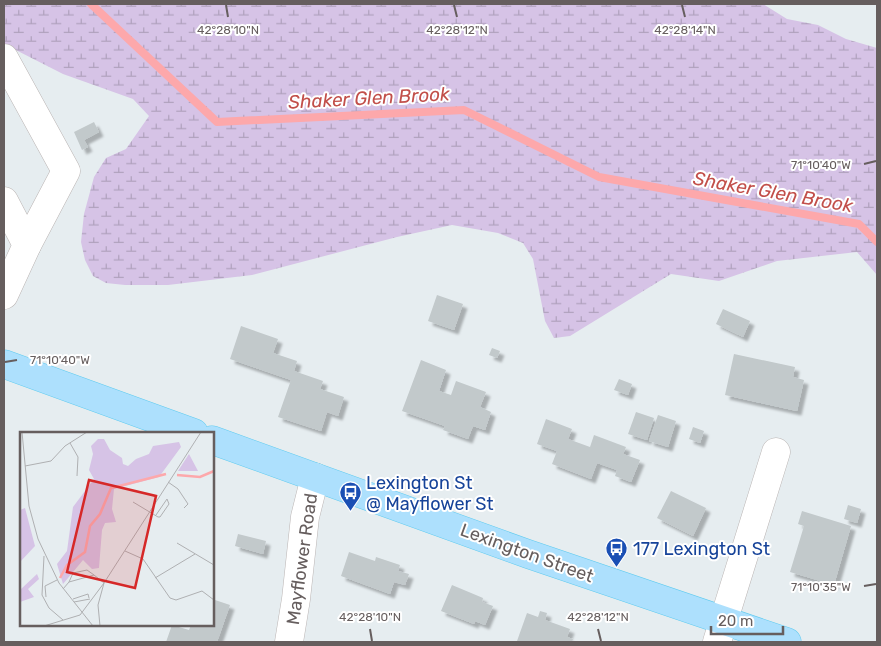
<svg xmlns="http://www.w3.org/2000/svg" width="881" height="646" font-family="Rubik,sans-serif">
<defs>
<pattern id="wetland-marsh" width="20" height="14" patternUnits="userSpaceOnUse" patternTransform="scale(1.25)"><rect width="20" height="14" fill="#d6c3e6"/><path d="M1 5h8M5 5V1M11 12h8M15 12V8" fill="none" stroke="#b1a2be"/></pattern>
<filter id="shadow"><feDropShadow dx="4.5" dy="4.5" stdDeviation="1" flood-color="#0004"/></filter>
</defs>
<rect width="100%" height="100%" fill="#e6edf0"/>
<polygon fill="url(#wetland-marsh)" points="4,4 763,4 787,19 818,25 846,39 877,48 877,275 857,252 777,261 719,281 671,274 570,336 554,338 545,321 533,259 523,243 498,233 452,225 397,237 252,275 168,285 125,285 106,283 93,276 85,260 81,242 84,214 94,177 106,158 126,149 149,116 133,99 63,74 4,44"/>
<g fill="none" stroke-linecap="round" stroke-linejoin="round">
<polyline stroke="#fda8ab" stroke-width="8" points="91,4 217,122 464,110 599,177 859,224 877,242"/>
</g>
<g fill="#c2c9cb" filter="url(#shadow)">
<polygon points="94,122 99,132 84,140 88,147 82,150 74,132"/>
<polygon points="437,295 463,304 454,330 428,321"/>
<polygon points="723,309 750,321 743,337 716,324"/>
<polygon points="241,326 278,339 273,353 297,361 294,371 323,381 320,389 344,397 338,416 327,412 321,431 278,417 291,380 230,359"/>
<polygon points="492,348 500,351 497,358 489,355"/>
<polygon points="734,354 795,367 793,377 804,380 797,411 725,395"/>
<polygon points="421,360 446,370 439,391 451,395 456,381 486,392 480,407 491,412 485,430 473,426 468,439 443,430 445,426 402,411"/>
<polygon points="619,379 632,384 628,395 614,390"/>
<polygon points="636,412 654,418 647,440 628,434"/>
<polygon points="658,415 676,421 668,447 649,441"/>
<polygon points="546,419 572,429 568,439 590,447 594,435 626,447 623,454 640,460 631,482 615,476 617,470 597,463 591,479 552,464 557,451 537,444"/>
<polygon points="693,427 704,431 700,443 689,439"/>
<polygon points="671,491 706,508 693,536 657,518"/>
<polygon points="848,505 861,509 857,523 844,519"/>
<polygon points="802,511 851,526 834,585 790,572 804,526 798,524"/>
<polygon points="238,534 266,541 263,554 235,546"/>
<polygon points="349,552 375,561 376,557 400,565 398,571 409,574 405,585 394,582 390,594 341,576"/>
<polygon points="452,585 483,598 482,602 493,606 485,625 475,621 474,624 441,611"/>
<polygon points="212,599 230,605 217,642 166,642 172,625 189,630 191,625 212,625"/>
<polygon points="540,611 547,613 545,620 570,629 567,637 573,639 572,642 517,641 527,613 538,617"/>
</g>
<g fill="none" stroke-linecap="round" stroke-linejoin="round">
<defs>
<g id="minor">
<polyline points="4,58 66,171 27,245"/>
<polyline points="4,201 27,245 4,295"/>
<polyline points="289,642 296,599 305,517 315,477"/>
<polyline points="717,642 776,452"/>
</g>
<g id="major">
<polyline points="4,364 194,433"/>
<polyline points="212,440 528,554 787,642"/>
</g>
</defs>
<use href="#minor" stroke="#bab4b3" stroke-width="29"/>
<use href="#major" stroke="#60cbef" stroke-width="29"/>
<use href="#minor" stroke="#fff" stroke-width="28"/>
<use href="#major" stroke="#ade0fd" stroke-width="28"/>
</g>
<path fill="none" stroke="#665e5e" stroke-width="2" d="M226 5 228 17M454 5 457 17M682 5 685 17M864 164 876 161M5 362 17 360M864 586 876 584M370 629 372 641M598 629 601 641"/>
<defs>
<symbol id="bus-pin" viewBox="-11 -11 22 30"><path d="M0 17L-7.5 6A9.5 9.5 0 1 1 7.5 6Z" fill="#1a4fb4" stroke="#fff"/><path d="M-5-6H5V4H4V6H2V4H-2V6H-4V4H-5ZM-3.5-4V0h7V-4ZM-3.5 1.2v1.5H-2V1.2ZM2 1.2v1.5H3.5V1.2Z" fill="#fff"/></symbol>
</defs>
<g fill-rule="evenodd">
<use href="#bus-pin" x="338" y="480" width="25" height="34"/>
<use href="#bus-pin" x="604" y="536" width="25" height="34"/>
</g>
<g text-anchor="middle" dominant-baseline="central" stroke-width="4" stroke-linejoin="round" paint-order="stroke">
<g font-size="18" fill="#164399" stroke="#fff" text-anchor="start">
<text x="366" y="483">Lexington St<tspan x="366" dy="21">@ Mayflower St</tspan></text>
<text x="633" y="549">177 Lexington St</text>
</g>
<g font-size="18" fill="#665e5e" stroke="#fff">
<text transform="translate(527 553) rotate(20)">Lexington Street</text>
<text transform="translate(302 559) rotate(-82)">Mayflower Road</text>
</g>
<g font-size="19" font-style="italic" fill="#c24f4a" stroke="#fff">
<text transform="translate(369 98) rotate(-3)">Shaker Glen Brook</text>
<text transform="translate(773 192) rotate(10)">Shaker Glen Brook</text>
</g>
</g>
<g transform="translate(20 432)">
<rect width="194" height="194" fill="#e6edf0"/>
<path d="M5 76 15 114 0 130V78ZM17 142 19 147 8 157 14 165 0 170V158Z" fill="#d6c3e6"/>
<path d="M78 7H84L90 18 102 26 103 32 108 34 116 27 129 22 133 14 159 10 161 15 139 45 94 57 92 77 96 90 85 91 82 98 79 136 72 137 63 128 43 152 37 132 47 119 53 75 74 47 69 38 73 22 71 14ZM169 22 178 39H158Z" fill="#d6c3e6"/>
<path fill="none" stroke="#fda8ab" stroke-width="2.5" d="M157 43 180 45 194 39M40 146 47 133 65 120 70 94 80 82 91 56 146 42"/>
<path fill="none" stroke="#afb0b2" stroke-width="1" d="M2 0 9 74 18 107 39 151 73 194M50 11 58 25 57 44M5 34 31 29 45 14 67 0M148 50 158 57 168 72 164 76M113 70 138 85H140L149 72 147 67 136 83M157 111 194 133M105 119 123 127 150 166 156 168 182 159 194 168M24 124 22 163 29 176 43 188M135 146 175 122M49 150 53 141 67 138 74 143M26 165 25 154 37 148M53 167 68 162 69 166M54 170 70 167M24 194 60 183 84 151 74 143 49 150 43 157M80 194 78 173 84 151 181 0"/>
<path fill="#d62828" fill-opacity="0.15" stroke="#d62828" stroke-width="2.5" d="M69 48 136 64 115 156 47 140Z"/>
<rect width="194" height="194" fill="none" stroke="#665e5e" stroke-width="2.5"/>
</g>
<g font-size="12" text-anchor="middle" fill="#665e5e" stroke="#fff" stroke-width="4" stroke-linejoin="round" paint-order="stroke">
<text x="228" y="34">42°28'10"N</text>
<text x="457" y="34">42°28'12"N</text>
<text x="685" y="34">42°28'14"N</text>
<text x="821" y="169">71°10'40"W</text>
<text x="60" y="364">71°10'40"W</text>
<text x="821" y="591">71°10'35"W</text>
<text x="370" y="621">42°28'10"N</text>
<text x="598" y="621">42°28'12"N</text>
</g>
<rect width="881" height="646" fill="none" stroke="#665e5e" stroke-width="10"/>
<path d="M711 626v8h72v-8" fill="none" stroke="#665e5e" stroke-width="2.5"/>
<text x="718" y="626" font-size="15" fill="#665e5e" stroke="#ffffff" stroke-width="4" paint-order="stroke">20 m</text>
</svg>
